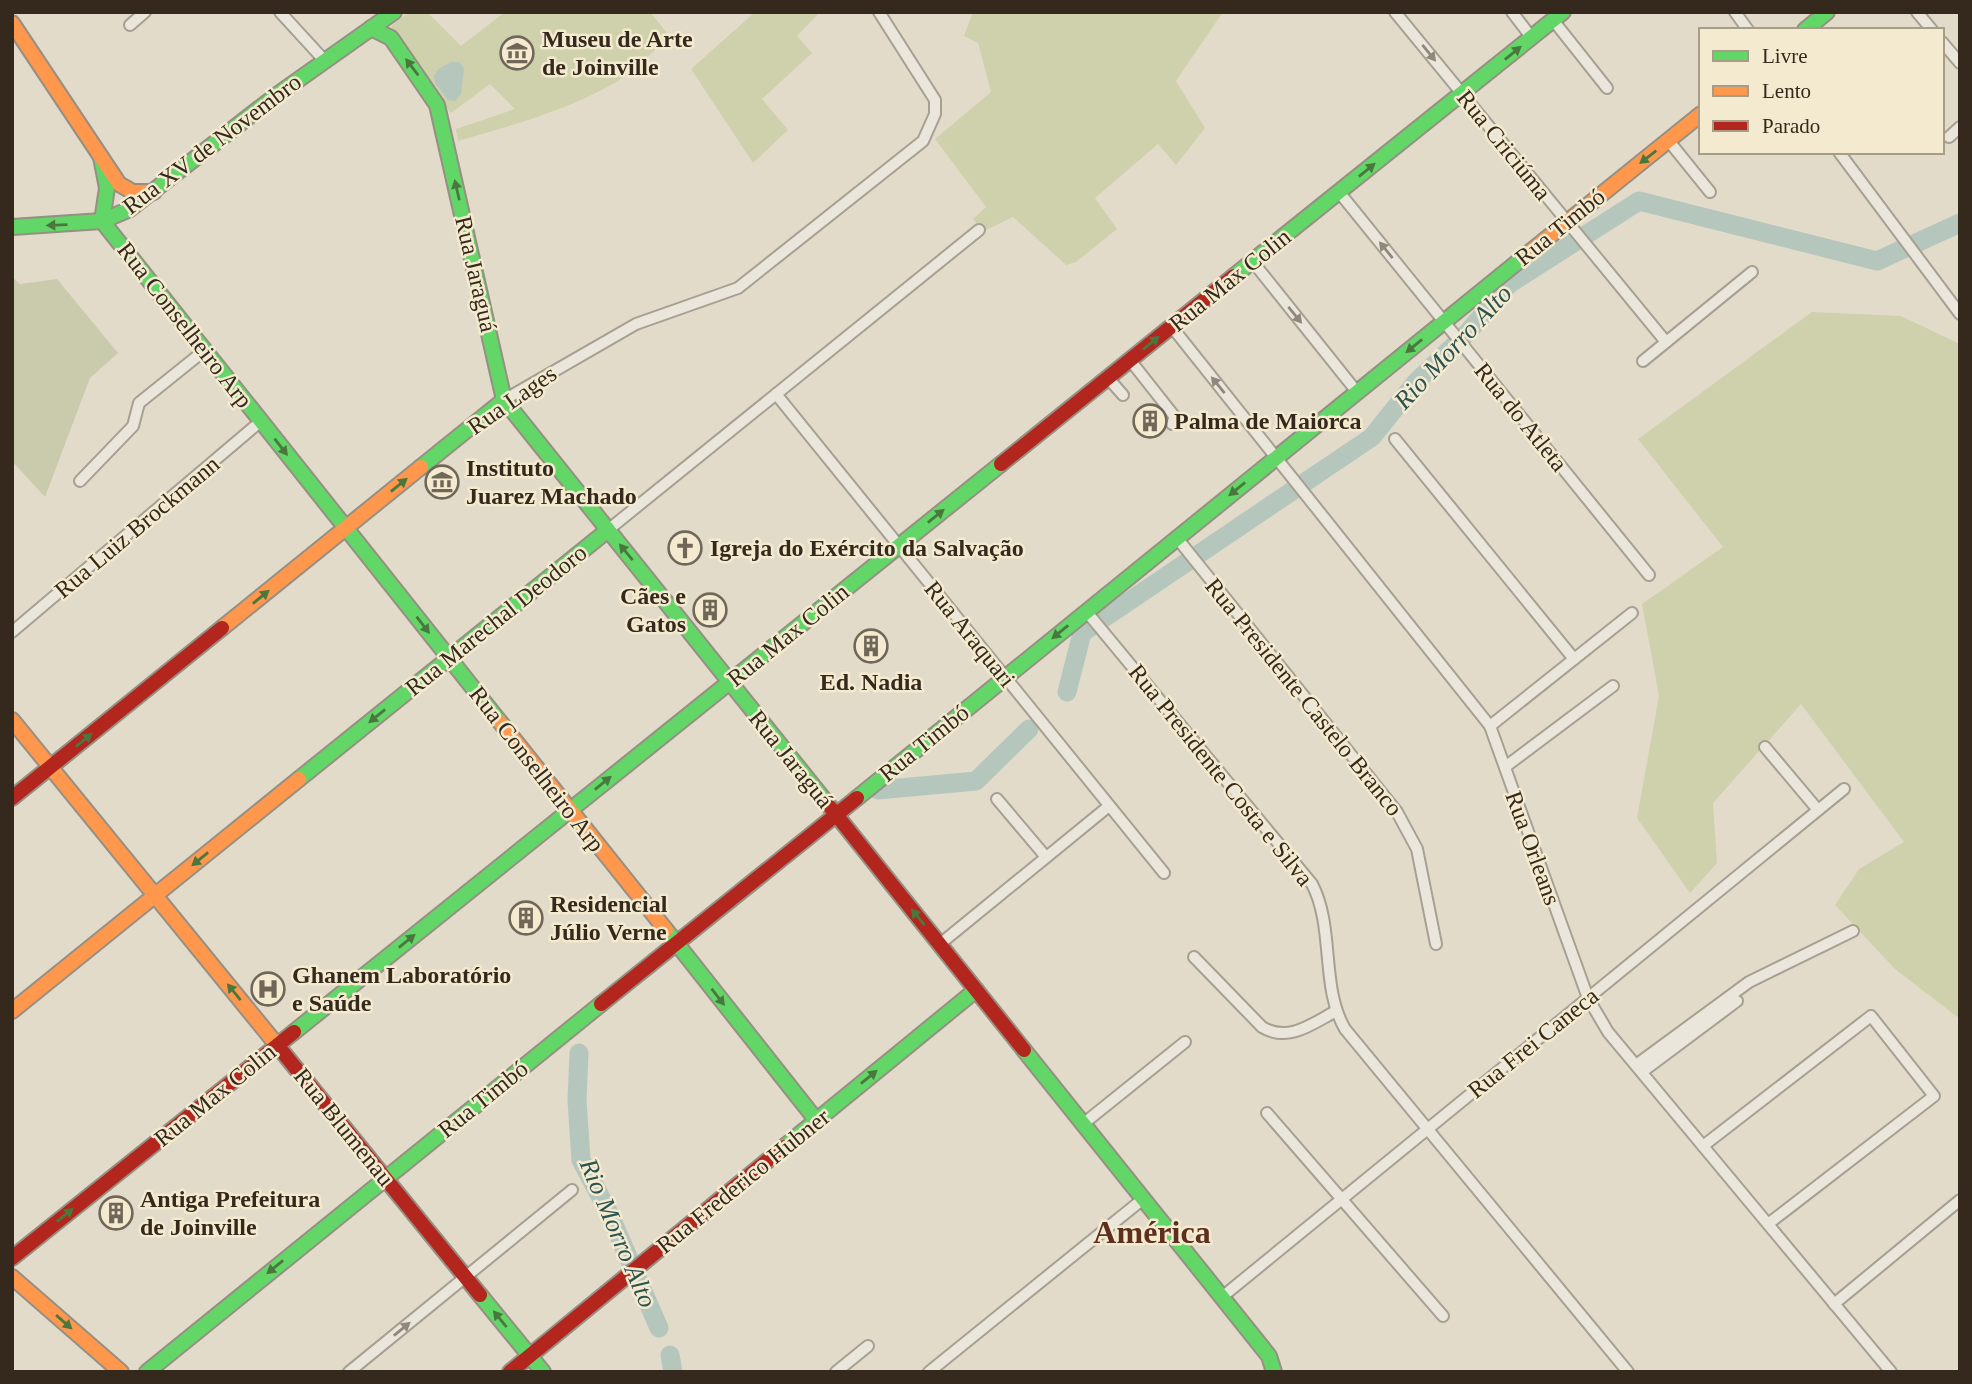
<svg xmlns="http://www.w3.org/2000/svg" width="1972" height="1384" font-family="Georgia,serif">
<rect width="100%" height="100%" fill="#e2dbca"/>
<g fill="#cfd1ac">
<path d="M410 12H427L461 46 505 12H650L670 37C653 51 635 70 616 82 567 111 512 125 458 141L456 129 515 109 490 84 451 113 391 34 392 25Z"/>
<polygon points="755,12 820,12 797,36 812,53 762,99 788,130 753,163 691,69"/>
<polygon points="973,12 1223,12 1176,81 1205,128 1176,165 1158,144 1095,198 1117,229 1076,262 1066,265 1013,217 982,232 973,219 986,207 935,139 991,92 978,43 964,36"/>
<polygon points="1812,312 1901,316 1960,344 1960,1019 1895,969 1835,905 1859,869 1904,842 1801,704 1713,803 1717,863 1690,893 1637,818 1659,696 1642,604 1723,547 1638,439"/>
</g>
<polygon fill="#cacbac" points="12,277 20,284 57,279 118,353 90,378 45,497 12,461"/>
<polygon fill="#b5c7bd" points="451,62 459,62 464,68 461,94 455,101 448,100 435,83 434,76 438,69"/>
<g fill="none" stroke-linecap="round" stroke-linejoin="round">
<g stroke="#b5c7bd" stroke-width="19">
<polyline points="1067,692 1082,633 1372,437 1416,382 1469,331 1509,284 1639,201 1877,261 1960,223"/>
<polyline points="878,790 976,781 1029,729"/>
<polyline points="579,1053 577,1100 581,1160 609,1213 659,1328"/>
<polyline points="670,1355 673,1372"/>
</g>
<defs>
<g id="street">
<polyline points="280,12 324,60"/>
<polyline points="1395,12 1666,342"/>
<polyline points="1512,12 1532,38"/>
<polyline points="1735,12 1748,30"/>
<polyline points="1917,12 1932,30"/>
<polyline points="1553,20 1607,88"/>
<polyline points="130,25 145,12"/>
<polyline points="1942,42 1960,63"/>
<polyline points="1949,137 1960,127"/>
<polyline points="1668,140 1710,192"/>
<polyline points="1839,152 1960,314"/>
<polyline points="1339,192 1649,575"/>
<polyline points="1253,262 1357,392"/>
<polyline points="1172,327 1490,726 1588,998 1608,1032 1891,1372"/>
<polyline points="1130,360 1175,417 1172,424"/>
<polyline points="1643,361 1752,272"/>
<polyline points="1108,378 1123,395"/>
<polyline points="776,394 1164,873"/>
<polyline points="504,400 636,324 738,288 923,141 935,114 935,100 879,12"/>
<polyline points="1395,439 1574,659"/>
<polyline points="80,481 133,426 139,403 205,350"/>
<polyline points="608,530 979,230"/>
<polyline points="1177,538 1397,812 1417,849 1436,944"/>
<path d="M1086 611 1312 884C1335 928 1320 986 1345 1029L1628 1372"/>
<polyline points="12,632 261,421"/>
<polyline points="1490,726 1632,613"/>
<polyline points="1765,747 1818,810"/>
<polyline points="1505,767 1613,686"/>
<polyline points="997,799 1046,857"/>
<polyline points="940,944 1109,806"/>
<path d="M1194 957 1262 1027C1288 1043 1312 1024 1336 1011"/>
<polyline points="1636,1065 1749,982 1853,931"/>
<polyline points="1642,1072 1737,1001"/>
<polyline points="1267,1113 1443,1316"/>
<polyline points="1083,1124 1185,1042"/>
<polyline points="1703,1146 1871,1016 1934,1096 1768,1224"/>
<polyline points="1222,1297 1844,789"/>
<polyline points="1834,1304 1960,1200"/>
<polyline points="349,1372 572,1190"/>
<polyline points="836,1372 868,1346"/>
<polyline points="929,1372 1143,1199"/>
</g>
<g id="fast">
<polyline points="371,28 391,38 437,105 504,400 830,807"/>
<polyline points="1805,30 1827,12"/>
<polyline points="101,157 107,188 102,221 500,722"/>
<polyline points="12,227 102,221 130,209 274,97 394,12"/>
<polyline points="1234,276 1563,12"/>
<polyline points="421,467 504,400"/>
<polyline points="299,779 608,530"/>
<polyline points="857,798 1530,252"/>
<polyline points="666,930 817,1121"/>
<polyline points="294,1032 1001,464"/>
<polyline points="1024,1050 1269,1356 1274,1372"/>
<polyline points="784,1147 976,990"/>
<polyline points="480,1295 543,1372"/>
<polyline points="147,1372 601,1004"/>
</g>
<g id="slow">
<polyline points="12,23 119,184 133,192 154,192"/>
<polyline points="1530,252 1701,114"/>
<polyline points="222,628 421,467"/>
<polyline points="12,720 281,1050"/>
<polyline points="500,722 666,930"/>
<polyline points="12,1011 299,779"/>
<polyline points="12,1277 121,1372"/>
</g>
<g id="jam">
<polyline points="1001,464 1234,276"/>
<polyline points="12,798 222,628"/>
<polyline points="830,807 1024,1050"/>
<polyline points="601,1004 857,798"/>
<polyline points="281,1050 480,1295"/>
<polyline points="12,1258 294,1032"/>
<polyline points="510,1372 784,1147"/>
</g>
</defs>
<use href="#street" stroke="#a6a093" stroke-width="14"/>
<use href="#fast" stroke="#968f83" stroke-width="18"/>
<use href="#slow" stroke="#968f83" stroke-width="18"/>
<use href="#jam" stroke="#968f83" stroke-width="18"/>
<use href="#street" stroke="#eae6db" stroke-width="10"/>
<use href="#fast" stroke="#63d668" stroke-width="14"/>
<use href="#slow" stroke="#ff974d" stroke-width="14"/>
<use href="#jam" stroke="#b3261e" stroke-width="14"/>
</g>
<defs><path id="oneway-solid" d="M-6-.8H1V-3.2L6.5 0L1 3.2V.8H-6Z" transform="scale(1.75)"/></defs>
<g fill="#8f887c">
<use href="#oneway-solid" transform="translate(1429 53) rotate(51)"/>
<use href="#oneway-solid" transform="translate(1386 250) rotate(-129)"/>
<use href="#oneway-solid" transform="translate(1295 315) rotate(51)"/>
<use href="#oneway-solid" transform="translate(1218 385) rotate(-129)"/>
<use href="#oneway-solid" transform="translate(402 1329) rotate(-39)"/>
</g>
<g fill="#49773e">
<use href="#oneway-solid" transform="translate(1513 53) rotate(-39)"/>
<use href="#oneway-solid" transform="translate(412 67) rotate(-127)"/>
<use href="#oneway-solid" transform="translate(1648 157) rotate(142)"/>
<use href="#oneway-solid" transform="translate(1367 170) rotate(-39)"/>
<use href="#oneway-solid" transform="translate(457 190) rotate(-103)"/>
<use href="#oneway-solid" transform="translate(57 225) rotate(178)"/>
<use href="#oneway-solid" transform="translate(1151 343) rotate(-39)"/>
<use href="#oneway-solid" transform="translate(1414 346) rotate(141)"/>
<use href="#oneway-solid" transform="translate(281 447) rotate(52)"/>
<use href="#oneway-solid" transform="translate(399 485) rotate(-39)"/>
<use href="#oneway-solid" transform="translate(1237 489) rotate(141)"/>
<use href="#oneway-solid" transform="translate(936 516) rotate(-39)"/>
<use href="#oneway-solid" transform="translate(626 552) rotate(-129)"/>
<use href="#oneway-solid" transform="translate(261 597) rotate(-39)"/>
<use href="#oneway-solid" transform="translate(423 625) rotate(52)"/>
<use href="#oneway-solid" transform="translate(1060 632) rotate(141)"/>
<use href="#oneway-solid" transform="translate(377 716) rotate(141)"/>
<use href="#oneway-solid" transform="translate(84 740) rotate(-39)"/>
<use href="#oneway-solid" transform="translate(603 783) rotate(-39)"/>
<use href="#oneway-solid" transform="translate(200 859) rotate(141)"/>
<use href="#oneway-solid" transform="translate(918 917) rotate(-129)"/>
<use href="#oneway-solid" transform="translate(407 941) rotate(-39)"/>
<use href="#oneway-solid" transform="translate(234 992) rotate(-129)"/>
<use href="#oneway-solid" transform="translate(718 997) rotate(52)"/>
<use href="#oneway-solid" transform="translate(869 1077) rotate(-39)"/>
<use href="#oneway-solid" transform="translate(65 1215) rotate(-39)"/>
<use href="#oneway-solid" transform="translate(275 1267) rotate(141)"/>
<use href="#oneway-solid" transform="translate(500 1319) rotate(-129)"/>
<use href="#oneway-solid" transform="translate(64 1322) rotate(41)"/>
</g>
<defs>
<symbol id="museum-ring" viewBox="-11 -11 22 22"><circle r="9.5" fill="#f3eacf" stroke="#716759" stroke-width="1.5"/><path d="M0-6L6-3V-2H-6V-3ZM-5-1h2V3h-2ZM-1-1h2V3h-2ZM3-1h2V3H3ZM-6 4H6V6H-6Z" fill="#716759"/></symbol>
<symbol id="building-ring" viewBox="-11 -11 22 22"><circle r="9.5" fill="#f3eacf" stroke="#716759" stroke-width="1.5"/><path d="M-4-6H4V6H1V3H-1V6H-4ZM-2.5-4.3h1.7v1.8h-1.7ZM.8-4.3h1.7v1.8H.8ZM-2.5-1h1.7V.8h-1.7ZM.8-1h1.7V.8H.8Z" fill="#716759"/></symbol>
<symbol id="church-ring" viewBox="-11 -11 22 22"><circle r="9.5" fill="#f3eacf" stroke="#716759" stroke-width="1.5"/><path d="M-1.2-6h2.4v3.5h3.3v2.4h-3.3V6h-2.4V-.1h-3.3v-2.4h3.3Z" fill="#716759"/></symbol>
<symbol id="hospital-ring" viewBox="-11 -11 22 22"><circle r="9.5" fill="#f3eacf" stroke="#716759" stroke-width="1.5"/><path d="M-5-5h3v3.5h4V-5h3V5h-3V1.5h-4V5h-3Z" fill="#716759"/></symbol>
</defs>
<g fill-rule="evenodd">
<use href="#museum-ring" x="498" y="34" width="38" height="38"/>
<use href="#building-ring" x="1131" y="402" width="38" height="38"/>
<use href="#museum-ring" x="423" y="463" width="38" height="38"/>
<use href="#church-ring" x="666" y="529" width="38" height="38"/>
<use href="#building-ring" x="691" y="591" width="38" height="38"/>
<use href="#building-ring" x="852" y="627" width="38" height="38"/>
<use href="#building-ring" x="507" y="899" width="38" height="38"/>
<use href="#hospital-ring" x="249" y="970" width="38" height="38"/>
<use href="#building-ring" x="97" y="1194" width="38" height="38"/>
</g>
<g text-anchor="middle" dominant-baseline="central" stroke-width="5" stroke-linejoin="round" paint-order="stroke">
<g font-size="24" font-weight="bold" fill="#34291c" stroke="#f3eacf" text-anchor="start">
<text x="542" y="39">Museu de Arte<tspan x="542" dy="28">de Joinville</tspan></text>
<text x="1174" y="421">Palma de Maiorca</text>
<text x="466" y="468">Instituto<tspan x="466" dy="28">Juarez Machado</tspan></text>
<text x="710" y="548">Igreja do Exército da Salvação</text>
<text x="686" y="596" text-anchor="end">Cães e<tspan x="686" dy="28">Gatos</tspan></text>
<text x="871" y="682" text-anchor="middle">Ed. Nadia</text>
<text x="550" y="904">Residencial<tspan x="550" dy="28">Júlio Verne</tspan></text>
<text x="292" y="975">Ghanem Laboratório<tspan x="292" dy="28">e Saúde</tspan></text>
<text x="140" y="1199">Antiga Prefeitura<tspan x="140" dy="28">de Joinville</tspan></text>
</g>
<g font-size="24" fill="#34291c" stroke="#f3eacf">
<text transform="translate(212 144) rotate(-37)">Rua XV de Novembro</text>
<text transform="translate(1504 145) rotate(51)">Rua Criciúma</text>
<text transform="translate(1560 227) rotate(-39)">Rua Timbó</text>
<text transform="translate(476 274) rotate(77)">Rua Jaraguá</text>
<text transform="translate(1230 280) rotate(-39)">Rua Max Colin</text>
<text transform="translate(185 325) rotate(52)">Rua Conselheiro Arp</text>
<text transform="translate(512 400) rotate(-35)">Rua Lages</text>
<text transform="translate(1521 417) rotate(51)">Rua do Atleta</text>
<text transform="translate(137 527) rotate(-40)">Rua Luiz Brockmann</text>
<text transform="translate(496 620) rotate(-39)">Rua Marechal Deodoro</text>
<text transform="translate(970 634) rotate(51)">Rua Araquari</text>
<text transform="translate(788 635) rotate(-39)">Rua Max Colin</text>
<text transform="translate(1304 697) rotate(51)">Rua Presidente Castelo Branco</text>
<text transform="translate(924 743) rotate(-39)">Rua Timbó</text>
<text transform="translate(791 759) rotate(51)">Rua Jaraguá</text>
<text transform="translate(537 769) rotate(52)">Rua Conselheiro Arp</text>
<text transform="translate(1221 775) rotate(51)">Rua Presidente Costa e Silva</text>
<text transform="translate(1533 848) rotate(70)">Rua Orleans</text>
<text transform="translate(1533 1043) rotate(-39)">Rua Frei Caneca</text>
<text transform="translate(215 1095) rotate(-39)">Rua Max Colin</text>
<text transform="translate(483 1099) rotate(-39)">Rua Timbó</text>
<text transform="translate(344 1127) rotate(51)">Rua Blumenau</text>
<text transform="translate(743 1181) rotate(-39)">Rua Frederico Hubner</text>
</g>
<g font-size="26" font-style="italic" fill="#2c5352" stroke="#f3eacf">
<text transform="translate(1453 347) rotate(-47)">Rio Morro Alto</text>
<text transform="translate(618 1233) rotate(67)">Rio Morro Alto</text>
</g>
<g font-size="32" font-weight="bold" fill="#5e2e1e" stroke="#f3eacf">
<text x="1152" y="1232">América</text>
</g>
</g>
<rect width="1972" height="1384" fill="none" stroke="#34291c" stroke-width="28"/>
<rect x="1699" y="28" width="245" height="126" fill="#f3eacf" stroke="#a79d87" stroke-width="2"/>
<rect x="1713" y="51" width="35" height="10" fill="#63d668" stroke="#a79d87" stroke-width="2"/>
<text x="1762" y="63" font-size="21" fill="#34291c">Livre</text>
<rect x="1713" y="86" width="35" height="10" fill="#ff974d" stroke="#a79d87" stroke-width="2"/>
<text x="1762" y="98" font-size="21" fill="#34291c">Lento</text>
<rect x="1713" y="121" width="35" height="10" fill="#b3261e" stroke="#a79d87" stroke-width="2"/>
<text x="1762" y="133" font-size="21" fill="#34291c">Parado</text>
</svg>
